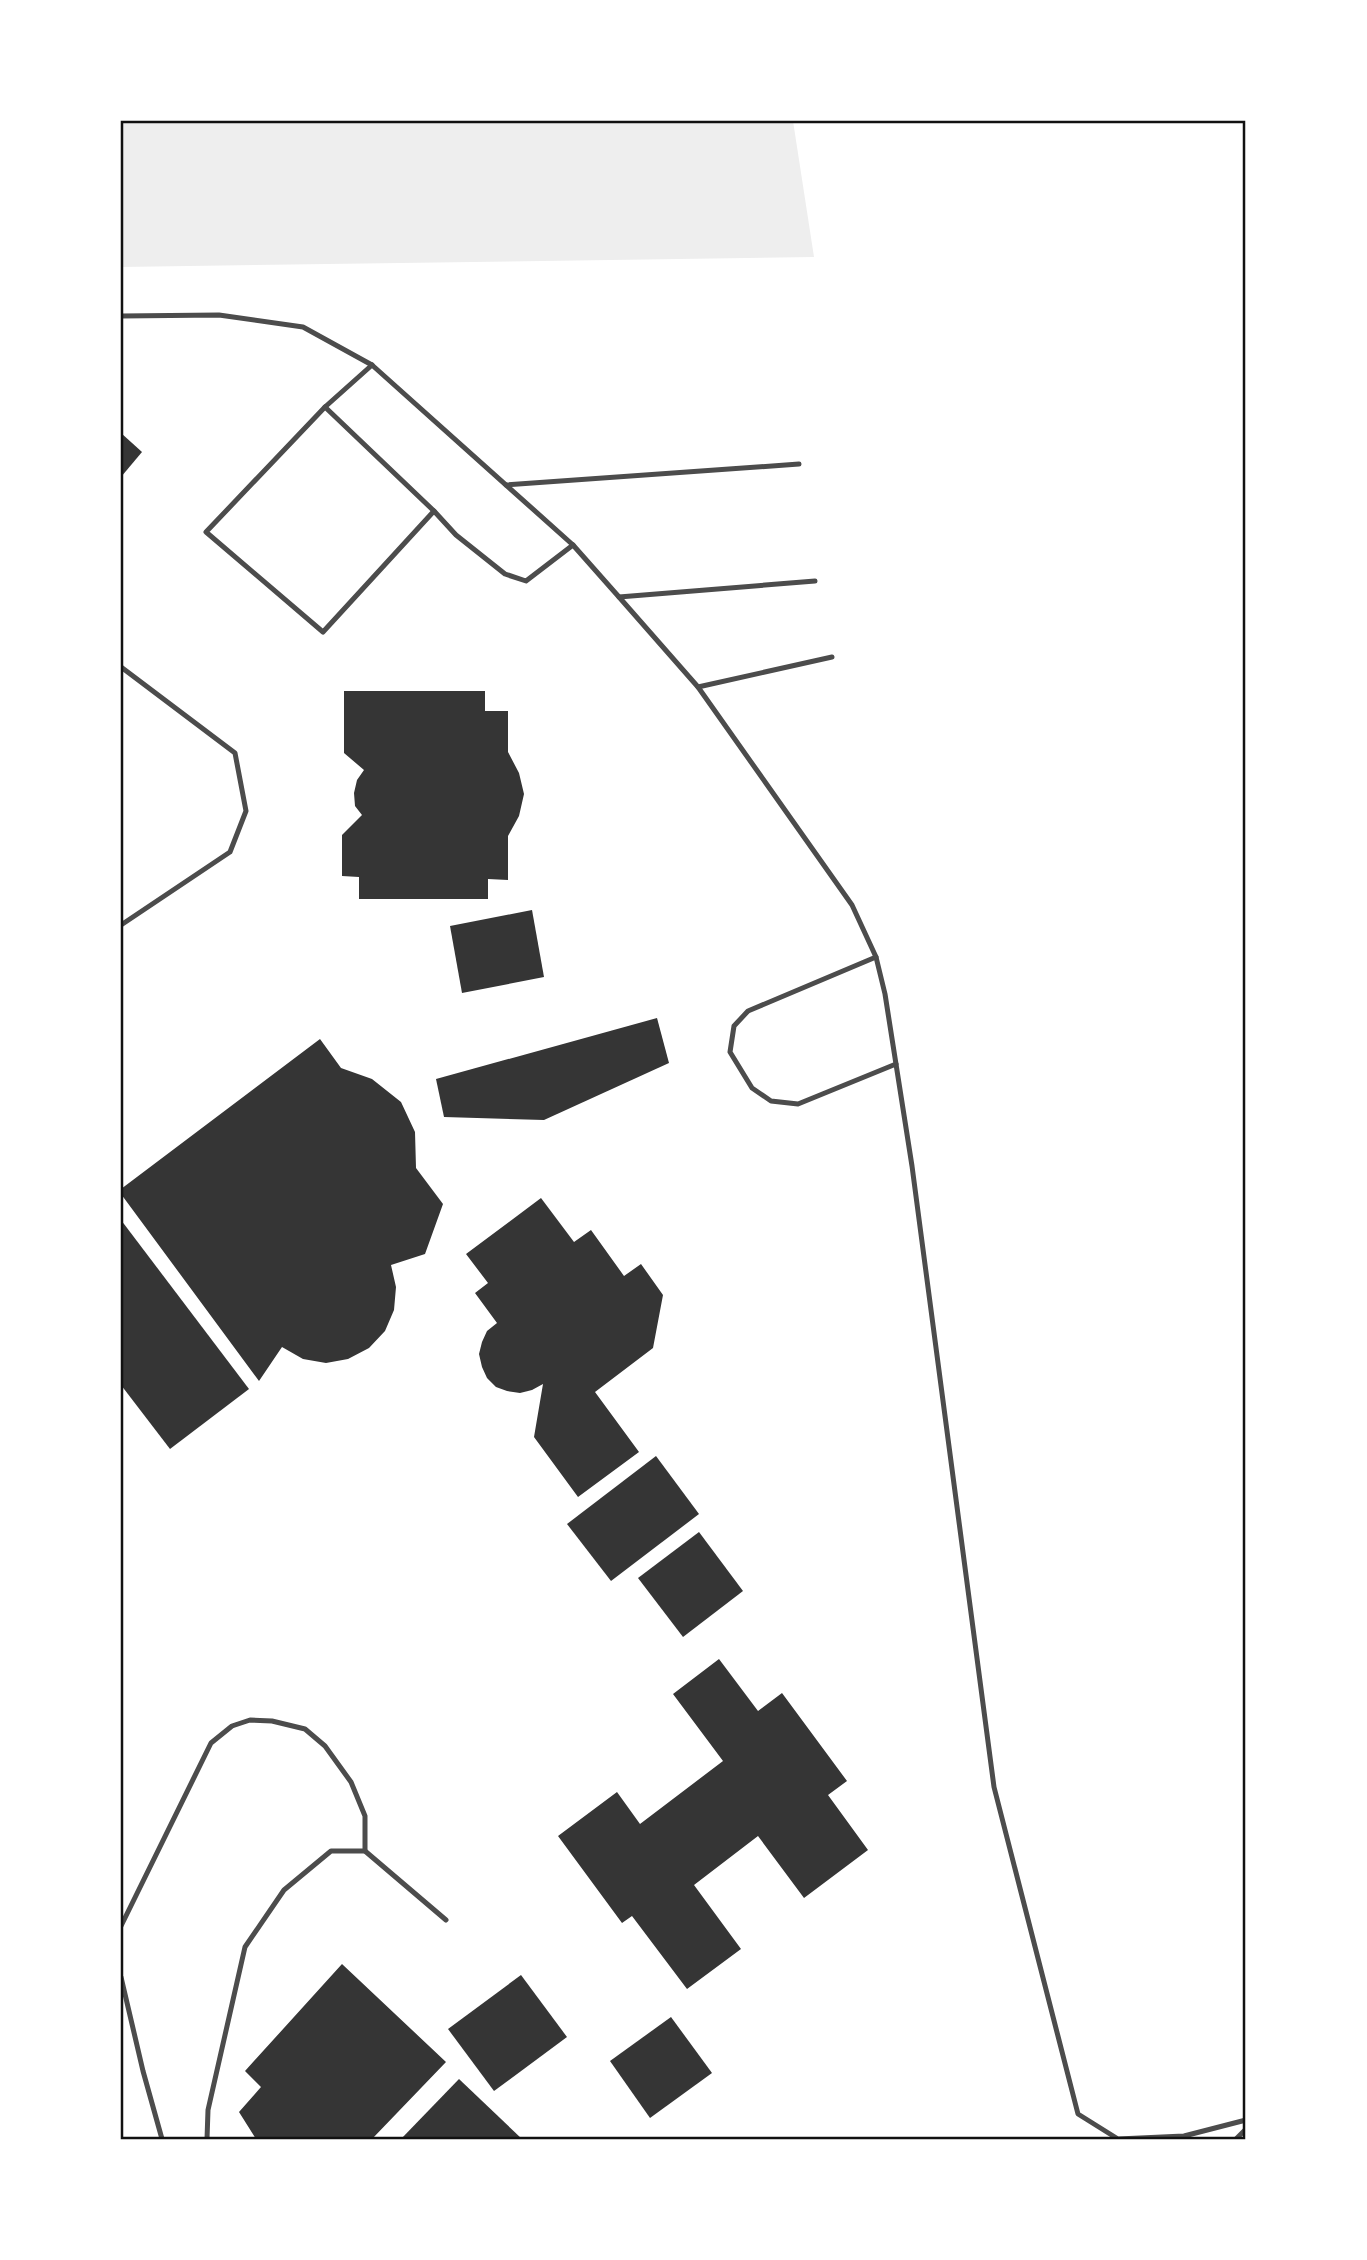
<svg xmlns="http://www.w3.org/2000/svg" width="1367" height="2260" font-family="Rubik,sans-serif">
<rect width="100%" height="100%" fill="#fff"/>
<polygon fill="#eee" points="121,121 793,121 814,257 121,267"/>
<g fill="#353535">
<polygon points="121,433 142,452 121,477"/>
<polygon points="344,691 485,691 485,711 508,711 508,752 519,773 524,794 519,816 508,836 508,880 488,879 488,899 359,899 359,877 342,876 342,835 362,815 355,806 354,793 357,780 364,770 344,753"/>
<polygon points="532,910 544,977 462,993 450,926"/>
<polygon points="657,1018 669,1063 544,1120 444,1117 436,1079"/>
<polygon points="320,1039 341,1068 372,1079 401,1102 415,1132 416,1168 443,1204 425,1254 391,1265 396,1287 394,1310 385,1331 369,1348 348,1359 326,1363 303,1359 282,1347 259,1381 121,1194 121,1189"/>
<polygon points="541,1198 574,1242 591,1230 624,1276 641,1264 663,1295 653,1348 595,1392 639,1452 578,1497 534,1437 543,1384 532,1390 520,1393 507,1391 496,1387 487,1378 482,1367 479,1354 482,1342 487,1331 497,1323 475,1293 488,1283 466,1254"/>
<polygon points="121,1220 249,1389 170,1449 121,1385"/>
<polygon points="656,1456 699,1514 611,1581 567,1524"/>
<polygon points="699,1532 743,1591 683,1637 638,1578"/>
<polygon points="719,1659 758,1711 782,1693 847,1781 828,1795 868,1850 804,1898 758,1836 694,1885 741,1949 687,1989 632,1916 622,1923 558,1836 617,1792 640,1824 723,1761 673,1694"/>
<polygon points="342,1964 446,2062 372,2139 256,2139 239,2112 261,2087 245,2071"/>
<polygon points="521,1975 567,2037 494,2091 448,2029"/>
<polygon points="671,2017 712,2073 650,2118 610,2061"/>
<polygon points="459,2079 522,2139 401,2139"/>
</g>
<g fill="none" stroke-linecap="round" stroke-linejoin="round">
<g stroke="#4c4c4c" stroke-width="5">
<polyline points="121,316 219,315 303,327 372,365 573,545 619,597 698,687 852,905 876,957 885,994 912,1166 994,1787 1078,2114 1118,2139 1184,2136 1246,2120"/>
<polyline points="372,365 325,407 206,532 323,632 434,511 456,535 505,574 526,581 573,545"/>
<polyline points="325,407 434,511"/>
<polyline points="506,485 799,464"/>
<polyline points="619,597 815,581"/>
<polyline points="121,667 235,753 246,811 230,852 121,925"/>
<polyline points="698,687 832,657"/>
<polyline points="876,957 748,1011 734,1026 730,1052 752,1088 771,1101 798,1104 896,1064"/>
<polyline points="121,1926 211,1743 232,1726 250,1720 272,1721 305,1729 325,1746 351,1782 365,1816 365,1851"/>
<polyline points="121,1977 143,2071 162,2139"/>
<polyline points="207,2139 208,2110 245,1947 284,1890 331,1851 365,1851 446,1920"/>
<polyline points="1236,2139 1246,2129"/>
</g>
</g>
<rect width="1367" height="2260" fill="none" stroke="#ffffff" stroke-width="245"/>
<rect x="122" y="122" width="1122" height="2016" fill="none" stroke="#111" stroke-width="2.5"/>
</svg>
